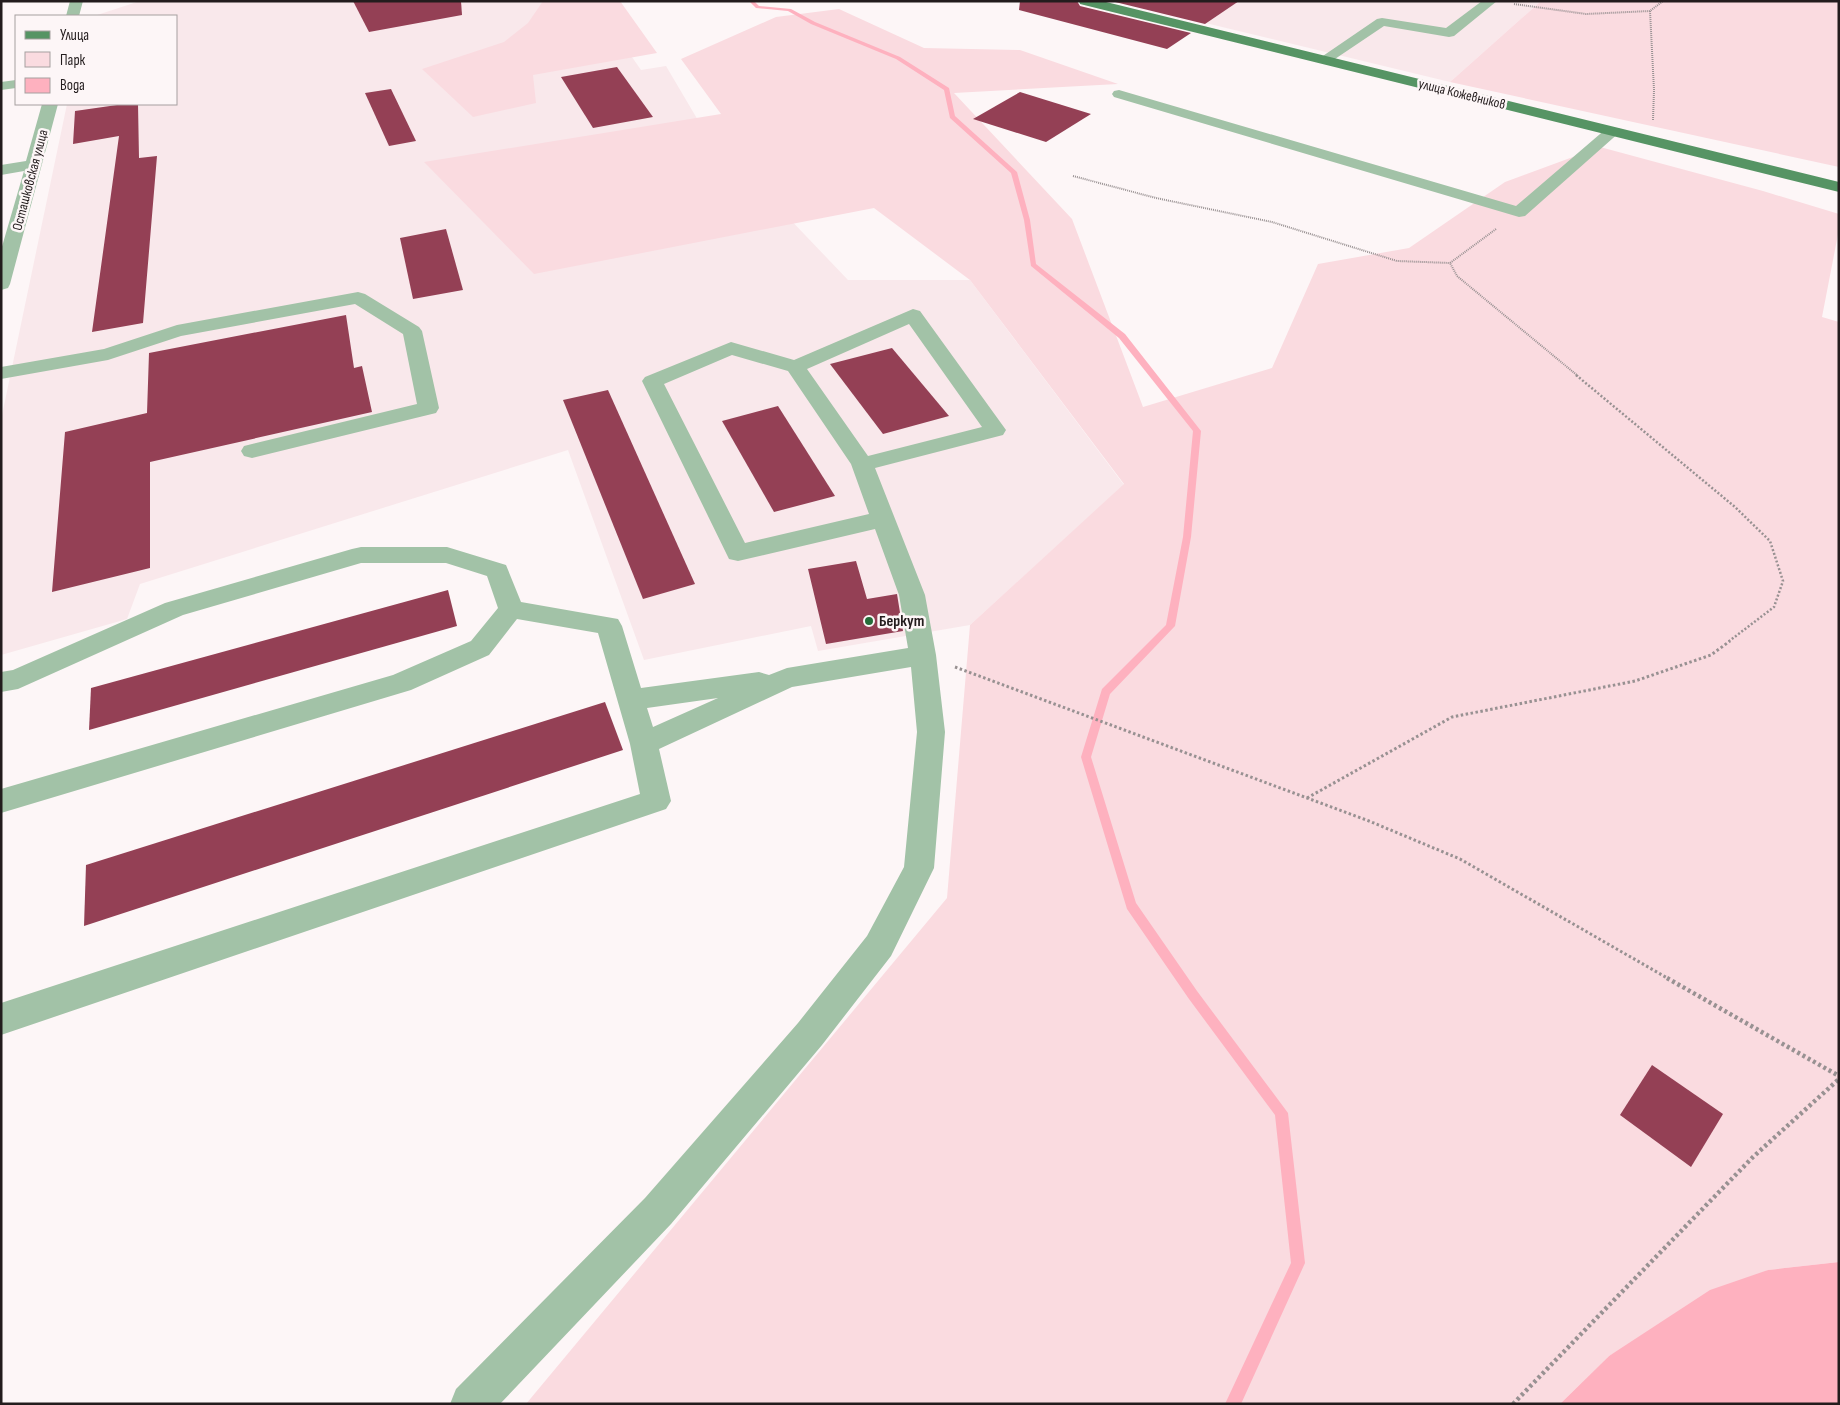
<svg xmlns="http://www.w3.org/2000/svg" width="1840" height="1405" font-family="'Sofia Sans Condensed',sans-serif">
<rect width="100%" height="100%" fill="#fdf6f7"/>
<g fill="#f9e8eb">
<polygon points="140,1 593,1 641,70 666,66 702,127 848,280 970,280 1124,485 970,625 818,651 811,626 644,660 568,450 140,584 127,619 1,655 1,420 67,104 176,104 176,16 94,16"/>
<polygon points="1114,1 1541,1 1450,82"/>
</g>
<g fill="#fadbe0">
<polygon points="543,1 620,1 657,53 533,75 536,103 473,117 422,69 504,42 528,23"/>
<polygon points="1541,1 1839,1 1839,167 1450,82"/>
<polygon points="839,9 924,48 1020,50 1118,84 954,93 1072,219 1143,407 1272,368 1318,264 1409,248 1505,182 1600,147 1763,191 1839,214 1839,229 1822,317 1839,322 1839,1262 1768,1270 1609,1356 1560,1404 526,1404 947,898 970,625 1124,484 970,280 874,208 534,274 424,162 721,114 681,59 776,17"/>
</g>
<polygon fill="#feb1bf" points="1839,1262 1839,1404 1560,1404 1609,1356 1710,1290 1768,1270"/>
<g fill="none" stroke-linecap="round" stroke-linejoin="round">
<polygon fill="#feb1bf" fill-rule="evenodd" points="749,1 754,1 759,6 791,9 815,22 900,57 949,88 955,116 1017,172 1030,220 1036,264 1125,334 1201,431 1191,537 1175,626 1110,694 1091,757 1136,903 1197,991 1288,1113 1305,1263 1241,1404 1225,1404 1291,1263 1275,1115 1189,999 1127,909 1081,757 1102,689 1166,625 1183,537 1193,431 1119,338 1031,266 1024,220 1011,173 950,118 944,90 896,59 811,24 788,11 756,8"/>
</g>
<g fill="#944055">
<polygon points="353,1 461,1 462,15 369,32"/>
<polygon points="1020,1 1077,1 1080,6 1191,33 1167,49 1019,10"/>
<polygon points="1111,1 1239,1 1205,24"/>
<polygon points="617,67 653,117 593,128 561,77"/>
<polygon points="391,89 416,141 389,146 365,93"/>
<polygon points="1020,92 1091,114 1046,142 973,119"/>
<polygon points="124,104 138,104 139,158 157,156 143,323 92,332 119,136 73,144 75,111"/>
<polygon points="446,229 463,290 413,299 400,238"/>
<polygon points="346,315 354,368 362,366 372,412 150,462 150,568 52,592 65,432 147,413 149,353"/>
<polygon points="892,348 949,416 883,434 830,364"/>
<polygon points="608,390 695,584 643,599 563,400"/>
<polygon points="778,406 835,496 774,512 722,421"/>
<polygon points="856,561 867,599 897,594 903,631 826,644 808,569"/>
<polygon points="448,590 457,626 89,730 91,688"/>
<polygon points="605,702 623,750 84,926 86,865"/>
<polygon points="1652,1065 1723,1114 1691,1167 1620,1115"/>
</g>
<g fill="none" stroke-linecap="round" stroke-linejoin="round">
<g stroke="#989192" stroke-width="2" stroke-dasharray="1 1" stroke-linecap="butt">
<polyline points="1514,4 1586,14 1650,11"/>
<polyline points="1653,120 1654,90 1650,11 1663,1"/>
<polyline points="1073,176 1156,198 1272,222 1397,261 1450,263"/>
<polyline points="1496,229 1450,263 1457,276 1578,376"/>
</g>
<polyline stroke="#989192" stroke-width="2.5" stroke-dasharray="2 2" stroke-linecap="butt" points="1576,375 1735,507 1770,541 1783,581 1774,607 1728,642"/>
<g stroke="#989192" stroke-width="3" stroke-dasharray="2.5 2.5" stroke-linecap="butt">
<polyline points="955,667 1369,821 1460,859 1669,979"/>
<polyline points="1307,798 1452,717 1635,681 1711,655 1730,641"/>
</g>
<g stroke="#989192" stroke-width="4.5" stroke-dasharray="3 3" stroke-linecap="butt">
<polyline points="1667,978 1839,1076"/>
<polyline points="1513,1404 1753,1157 1839,1079"/>
</g>
<g fill="#a2c2a7" fill-rule="evenodd">
<polygon points="70,1 83,1 79,16 66,16"/>
<polygon points="1482,1 1497,1 1454,36 1449,37 1384,26 1329,63 1319,63 1317,60 1377,19 1382,18 1446,28"/>
<polygon points="16,80 16,88 1,90 1,82"/>
<polygon points="1119,90 1516,206 1607,128 1619,128 1621,131 1525,216 1519,217 1114,97 1112,94 1114,91"/>
<polygon points="42,104 58,104 10,284 8,288 1,290 1,250 24,171 1,175 1,165 26,161"/>
<polygon points="358,292 365,294 419,327 422,331 439,408 436,413 252,458 244,456 241,451 244,446 417,404 403,334 355,304 181,336 108,360 1,379 1,367 104,349 177,325"/>
<path d="M913 309 920 311 1006 430 1003 435 875 468 925 595 936 655 945 732 934 868 891 956 822 1045 671 1224 500 1404H450L456 1389 645 1198 798 1023 867 936 904 867 917 732 911 667 792 687 659 749 671 801 666 809 1 1035V1003L640 794 630 744 598 633 517 619 489 655 411 690 1 813V789L393 675 471 641 498 608 487 576 446 563H361L183 615 18 689 1 692V672L13 670 165 603 352 549 361 547H447L506 565 521 602 618 619 622 626 641 688 759 672 769 675 787 668 908 648 899 595 875 529 738 561 729 559 642 381 645 377 731 342 794 360ZM909 324 982 427 868 456 807 369ZM732 355 788 371 851 464 869 514 745 543 664 384ZM718 698 653 727 647 708Z"/>
</g>
<polygon fill="#569464" fill-rule="evenodd" points="1079,1 1102,1 1839,182 1839,192 1080,4"/>
</g>
<circle fill="#256d3a" stroke="#fdf6f7" stroke-width="2" cx="869" cy="621" r="5"/>
<g text-anchor="middle" dominant-baseline="central" stroke-width="5" stroke-linejoin="round" paint-order="stroke">
<g font-size="14" fill="#231c1d" stroke="#fdf6f7">
<text transform="translate(1462 94) rotate(14)">улица Кожевников</text>
<text transform="translate(30 180) rotate(-75)">Осташковская улица</text>
</g>
<g font-size="16" font-weight="bold" fill="#231c1d" stroke="#fdf6f7" text-anchor="start">
<text x="879" y="621">Беркут</text>
</g>
</g>
<rect width="1840" height="1405" fill="none" stroke="#231c1d" stroke-width="5"/>
<rect x="15" y="15" width="162" height="90" fill="#fdf6f7" stroke="#a69fa0"/>
<rect x="25" y="31" width="25" height="8" fill="#569464" stroke="#a69fa0"/>
<text x="60" y="40" font-size="15" fill="#231c1d">Улица</text>
<rect x="25" y="52" width="25" height="15" fill="#fadbe0" stroke="#a69fa0"/>
<text x="60" y="65" font-size="15" fill="#231c1d">Парк</text>
<rect x="25" y="78" width="25" height="15" fill="#feb1bf" stroke="#a69fa0"/>
<text x="60" y="90" font-size="15" fill="#231c1d">Вода</text>
</svg>
